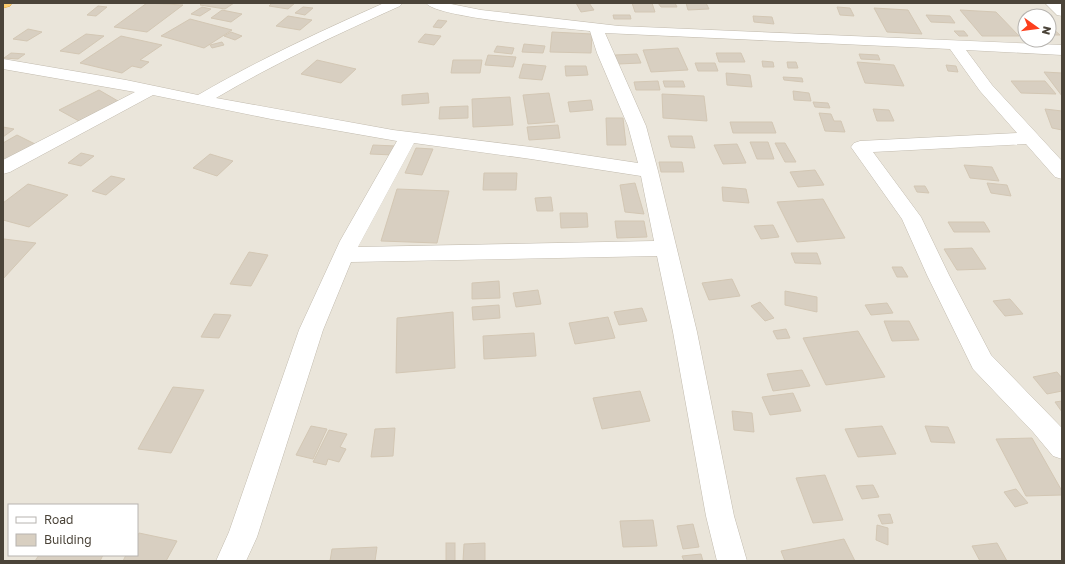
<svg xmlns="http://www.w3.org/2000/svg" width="1065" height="564" font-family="'Golos Text',sans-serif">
<rect width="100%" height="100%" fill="#f6f3ec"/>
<path fill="#eae5da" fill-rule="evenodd" d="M3 3H1062V561H3ZM1025 16H1049V40H1025ZM9 505H137V555H9Z"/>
<g fill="#d8cfc1" stroke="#d3c7b4">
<polygon points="147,3 183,5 147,32 114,27"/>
<polygon points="202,3 234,3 225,9 200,5"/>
<polygon points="272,3 295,3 288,9 269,6"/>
<polygon points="576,3 589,3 594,10 581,12"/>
<polygon points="632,3 652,3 655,12 635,12"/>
<polygon points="658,3 675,3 677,7 661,7"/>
<polygon points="686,3 706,3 709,9 688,10"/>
<polygon points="98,6 107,7 96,16 87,15"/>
<polygon points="202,7 211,9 200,16 191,14"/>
<polygon points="303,7 313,8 305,15 295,13"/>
<polygon points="837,7 850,8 854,16 840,15"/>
<polygon points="874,8 908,10 922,34 887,32"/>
<polygon points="222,10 242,14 231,22 211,18"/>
<polygon points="960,10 996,12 1019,36 982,36"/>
<polygon points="613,15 630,15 631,19 614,19"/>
<polygon points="926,15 950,16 955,23 931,22"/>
<polygon points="288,16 312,20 300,30 276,26"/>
<polygon points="753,16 772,17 774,24 754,22"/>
<polygon points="190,19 232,30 204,48 161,36"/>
<polygon points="438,20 447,21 441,28 433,27"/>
<polygon points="1049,27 1051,27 1060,35 1049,35"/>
<polygon points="28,29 42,32 27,41 13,39"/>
<polygon points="954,31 964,31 968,36 959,36"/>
<polygon points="231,32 242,36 235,40 224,36"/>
<polygon points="552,32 592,34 591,53 550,52"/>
<polygon points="86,34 104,36 79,54 60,51"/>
<polygon points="425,34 441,36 434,45 418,42"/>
<polygon points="121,36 162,45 140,60 149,62 141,68 132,66 122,73 80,63"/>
<polygon points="222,42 224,45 212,48 210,45"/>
<polygon points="524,44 545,46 543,53 522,52"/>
<polygon points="497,46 514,48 512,54 494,52"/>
<polygon points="678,48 688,70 651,72 643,50"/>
<polygon points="11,53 25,54 18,59 4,58"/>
<polygon points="716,53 741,53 745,62 719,62"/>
<polygon points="637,54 641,63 618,64 615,55"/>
<polygon points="859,54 878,55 880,60 861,59"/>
<polygon points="488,55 516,57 513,67 485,65"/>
<polygon points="317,60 356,69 341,83 301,74"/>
<polygon points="453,60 482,60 480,73 451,73"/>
<polygon points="762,61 773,62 774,67 763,67"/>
<polygon points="787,62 796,62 798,68 788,68"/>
<polygon points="857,62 894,65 904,86 865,83"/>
<polygon points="695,63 715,63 718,71 698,71"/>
<polygon points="523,64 546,66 542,80 519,78"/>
<polygon points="946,65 956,66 958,72 948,71"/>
<polygon points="565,66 586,66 588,75 566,76"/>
<polygon points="1044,72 1062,73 1062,96"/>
<polygon points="726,73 750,75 752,87 727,85"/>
<polygon points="783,77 802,78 803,82 784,80"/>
<polygon points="658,81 660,90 636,90 634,82"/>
<polygon points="663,81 683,81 685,87 665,87"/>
<polygon points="1011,81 1045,81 1056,94 1021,93"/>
<polygon points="99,90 118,101 79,121 59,110"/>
<polygon points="793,91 809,93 811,101 794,100"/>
<polygon points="428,93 429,103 402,105 402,95"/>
<polygon points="549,93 555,122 528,124 523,95"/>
<polygon points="662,94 704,96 707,121 663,118"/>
<polygon points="510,97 513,125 473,127 472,99"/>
<polygon points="591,100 593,110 570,112 568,102"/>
<polygon points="813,102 828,103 830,108 815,107"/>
<polygon points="468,106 468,118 439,119 440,107"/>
<polygon points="873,109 889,110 894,121 877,121"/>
<polygon points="1045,109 1062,111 1062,130 1052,128"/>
<polygon points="819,113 831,114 834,121 841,121 845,132 825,131"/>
<polygon points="606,118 623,118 626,145 607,145"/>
<polygon points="730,122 772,122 776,133 733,133"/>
<polygon points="558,125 560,138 529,140 527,127"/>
<polygon points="3,127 14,129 3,137"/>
<polygon points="17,135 35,144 3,162 3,143"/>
<polygon points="668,136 692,136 695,148 671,147"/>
<polygon points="750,142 768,142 774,159 757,159"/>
<polygon points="775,143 785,143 796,162 785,162"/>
<polygon points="737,144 746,163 723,164 714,145"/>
<polygon points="373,145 396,146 393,155 370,154"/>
<polygon points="416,148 433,149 422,175 405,173"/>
<polygon points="81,153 94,156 81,166 68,163"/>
<polygon points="210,154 233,161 217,176 193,168"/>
<polygon points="659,162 682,162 684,172 661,172"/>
<polygon points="964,165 992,167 999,181 970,178"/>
<polygon points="815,170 824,185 798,187 790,172"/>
<polygon points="484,173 517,173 516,190 483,190"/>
<polygon points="111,176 125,179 106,195 92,191"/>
<polygon points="635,183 644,214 625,212 620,185"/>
<polygon points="987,183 1007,185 1011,196 991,193"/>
<polygon points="28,184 68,195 29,227 3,220 3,203"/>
<polygon points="914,186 925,186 929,193 917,192"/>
<polygon points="722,187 746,189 749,203 723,201"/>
<polygon points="397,189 449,191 437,243 381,241"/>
<polygon points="551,197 553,211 537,211 535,198"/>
<polygon points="823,199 845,238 797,242 777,202"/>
<polygon points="560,213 587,213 588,227 561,228"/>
<polygon points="615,221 644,221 647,237 617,238"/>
<polygon points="948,222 984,222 990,232 954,232"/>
<polygon points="773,225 779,237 761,239 754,226"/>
<polygon points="4,239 36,243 3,279 3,241"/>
<polygon points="972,248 986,269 957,270 944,249"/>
<polygon points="249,252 268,255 251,286 230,284"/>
<polygon points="791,253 817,253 821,264 795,263"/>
<polygon points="892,267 902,267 908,277 897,277"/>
<polygon points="732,279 740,296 709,300 702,283"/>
<polygon points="499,281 500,298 472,299 472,283"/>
<polygon points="538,290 541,304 516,307 513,293"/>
<polygon points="785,291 817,297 817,312 785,305"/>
<polygon points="1010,299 1023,314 1005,316 993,301"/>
<polygon points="760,302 774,318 765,321 751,306"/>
<polygon points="887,303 893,313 871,315 865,305"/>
<polygon points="499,305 500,318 473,320 472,307"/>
<polygon points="642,308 647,321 619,325 614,312"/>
<polygon points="453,312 455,368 396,373 397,318"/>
<polygon points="214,314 231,315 219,338 201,337"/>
<polygon points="608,317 615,338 575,344 569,323"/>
<polygon points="884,321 909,321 919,340 892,341"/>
<polygon points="786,329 790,338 777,339 773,331"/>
<polygon points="858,331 885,377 826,385 803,338"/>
<polygon points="534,333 536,356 484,359 483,336"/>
<polygon points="802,370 810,386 773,391 767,374"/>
<polygon points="1057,372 1062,378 1062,391 1047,394 1033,377"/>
<polygon points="173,387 204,390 171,453 138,449"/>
<polygon points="640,391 650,421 602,429 593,398"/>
<polygon points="793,393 801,411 770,415 762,397"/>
<polygon points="1062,401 1062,412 1055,402"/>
<polygon points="732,411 752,413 754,432 734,430"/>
<polygon points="311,426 327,429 313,459 296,455"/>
<polygon points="882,426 896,454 858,457 845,429"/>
<polygon points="925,426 948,427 955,443 931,442"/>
<polygon points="395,428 393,456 371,457 375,429"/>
<polygon points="329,430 347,434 340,447 346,449 339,462 328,459 326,465 313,462"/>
<polygon points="1032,438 1062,491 1062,495 1026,496 996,439"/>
<polygon points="825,475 843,520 813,523 796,478"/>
<polygon points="873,485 879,497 862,499 856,486"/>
<polygon points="1016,489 1028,503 1015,507 1004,492"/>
<polygon points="890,514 893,523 882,524 878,515"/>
<polygon points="653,520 657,546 623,547 620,521"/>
<polygon points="693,524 699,547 683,549 677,526"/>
<polygon points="877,525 888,528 888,545 876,540"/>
<polygon points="139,533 177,541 166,561 123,561 126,555 137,555 137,537"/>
<polygon points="844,539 855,561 785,561 781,551"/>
<rect x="446" y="543" width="9" height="18"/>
<polygon points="485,543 485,561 463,561 464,544"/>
<polygon points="997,543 1007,561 980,561 972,546"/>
<polygon points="377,547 375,561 330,561 332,549"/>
<polygon points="701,554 703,561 684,561 682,556"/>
<polygon points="39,555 103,555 100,561 35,561"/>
</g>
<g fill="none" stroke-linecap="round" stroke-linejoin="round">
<defs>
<g id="minor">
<path d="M384 3H402L400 6C338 34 275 63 216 98L393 130 531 147 638 163 628 126 597 53 590 31C565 28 436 18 426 3H446L481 10 619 26 1062 45V55L966 50 992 85 1062 161V179L1055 177 1026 144 873 152 921 217 949 275 991 355 1062 428V459L1053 456 1033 432 973 369 927 275 902 219 851 147 854 143 860 141 1017 133 980 91 950 49 605 33 646 126 658 171 697 332 734 516 747 561H717L706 516 673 332 657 256 351 262 323 330 257 537 246 561H216L229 532 299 330 340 241 397 141 271 119 153 95 10 172 3 174V160L135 92 3 69V59L126 80 198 95C258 60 321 31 384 3ZM414 143 531 159 641 176 654 241 358 247Z"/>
<polygon points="1045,3 1060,3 1062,5 1062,16 1057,15"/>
</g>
<polygon id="highway" points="3,3 12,3 10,6 3,8"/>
</defs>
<use href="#minor" stroke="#c2bbae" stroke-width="1"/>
<use href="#highway" stroke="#e0a43c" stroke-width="1"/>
<use href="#minor" fill="#fff" fill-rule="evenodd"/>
<use href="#highway" fill="#ffcf6e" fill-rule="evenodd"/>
</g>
<rect width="1065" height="564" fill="none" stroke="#4b4439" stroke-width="8"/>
<rect x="8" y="504" width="130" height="52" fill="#ffffff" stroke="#b7b4b0"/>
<rect x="16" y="517" width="20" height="6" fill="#ffffff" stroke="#b7b4b0"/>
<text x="44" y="524" font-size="12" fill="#4b4439">Road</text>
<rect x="16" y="534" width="20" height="12" fill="#d8cfc1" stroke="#b7b4b0"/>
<text x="44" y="544" font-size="12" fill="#4b4439">Building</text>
<g transform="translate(1037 28) rotate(104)"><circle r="19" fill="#ffffff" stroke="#b7b4b0"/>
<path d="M0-3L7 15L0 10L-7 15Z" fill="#fc3f1d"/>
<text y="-6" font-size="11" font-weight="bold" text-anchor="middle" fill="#4b4439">N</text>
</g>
</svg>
